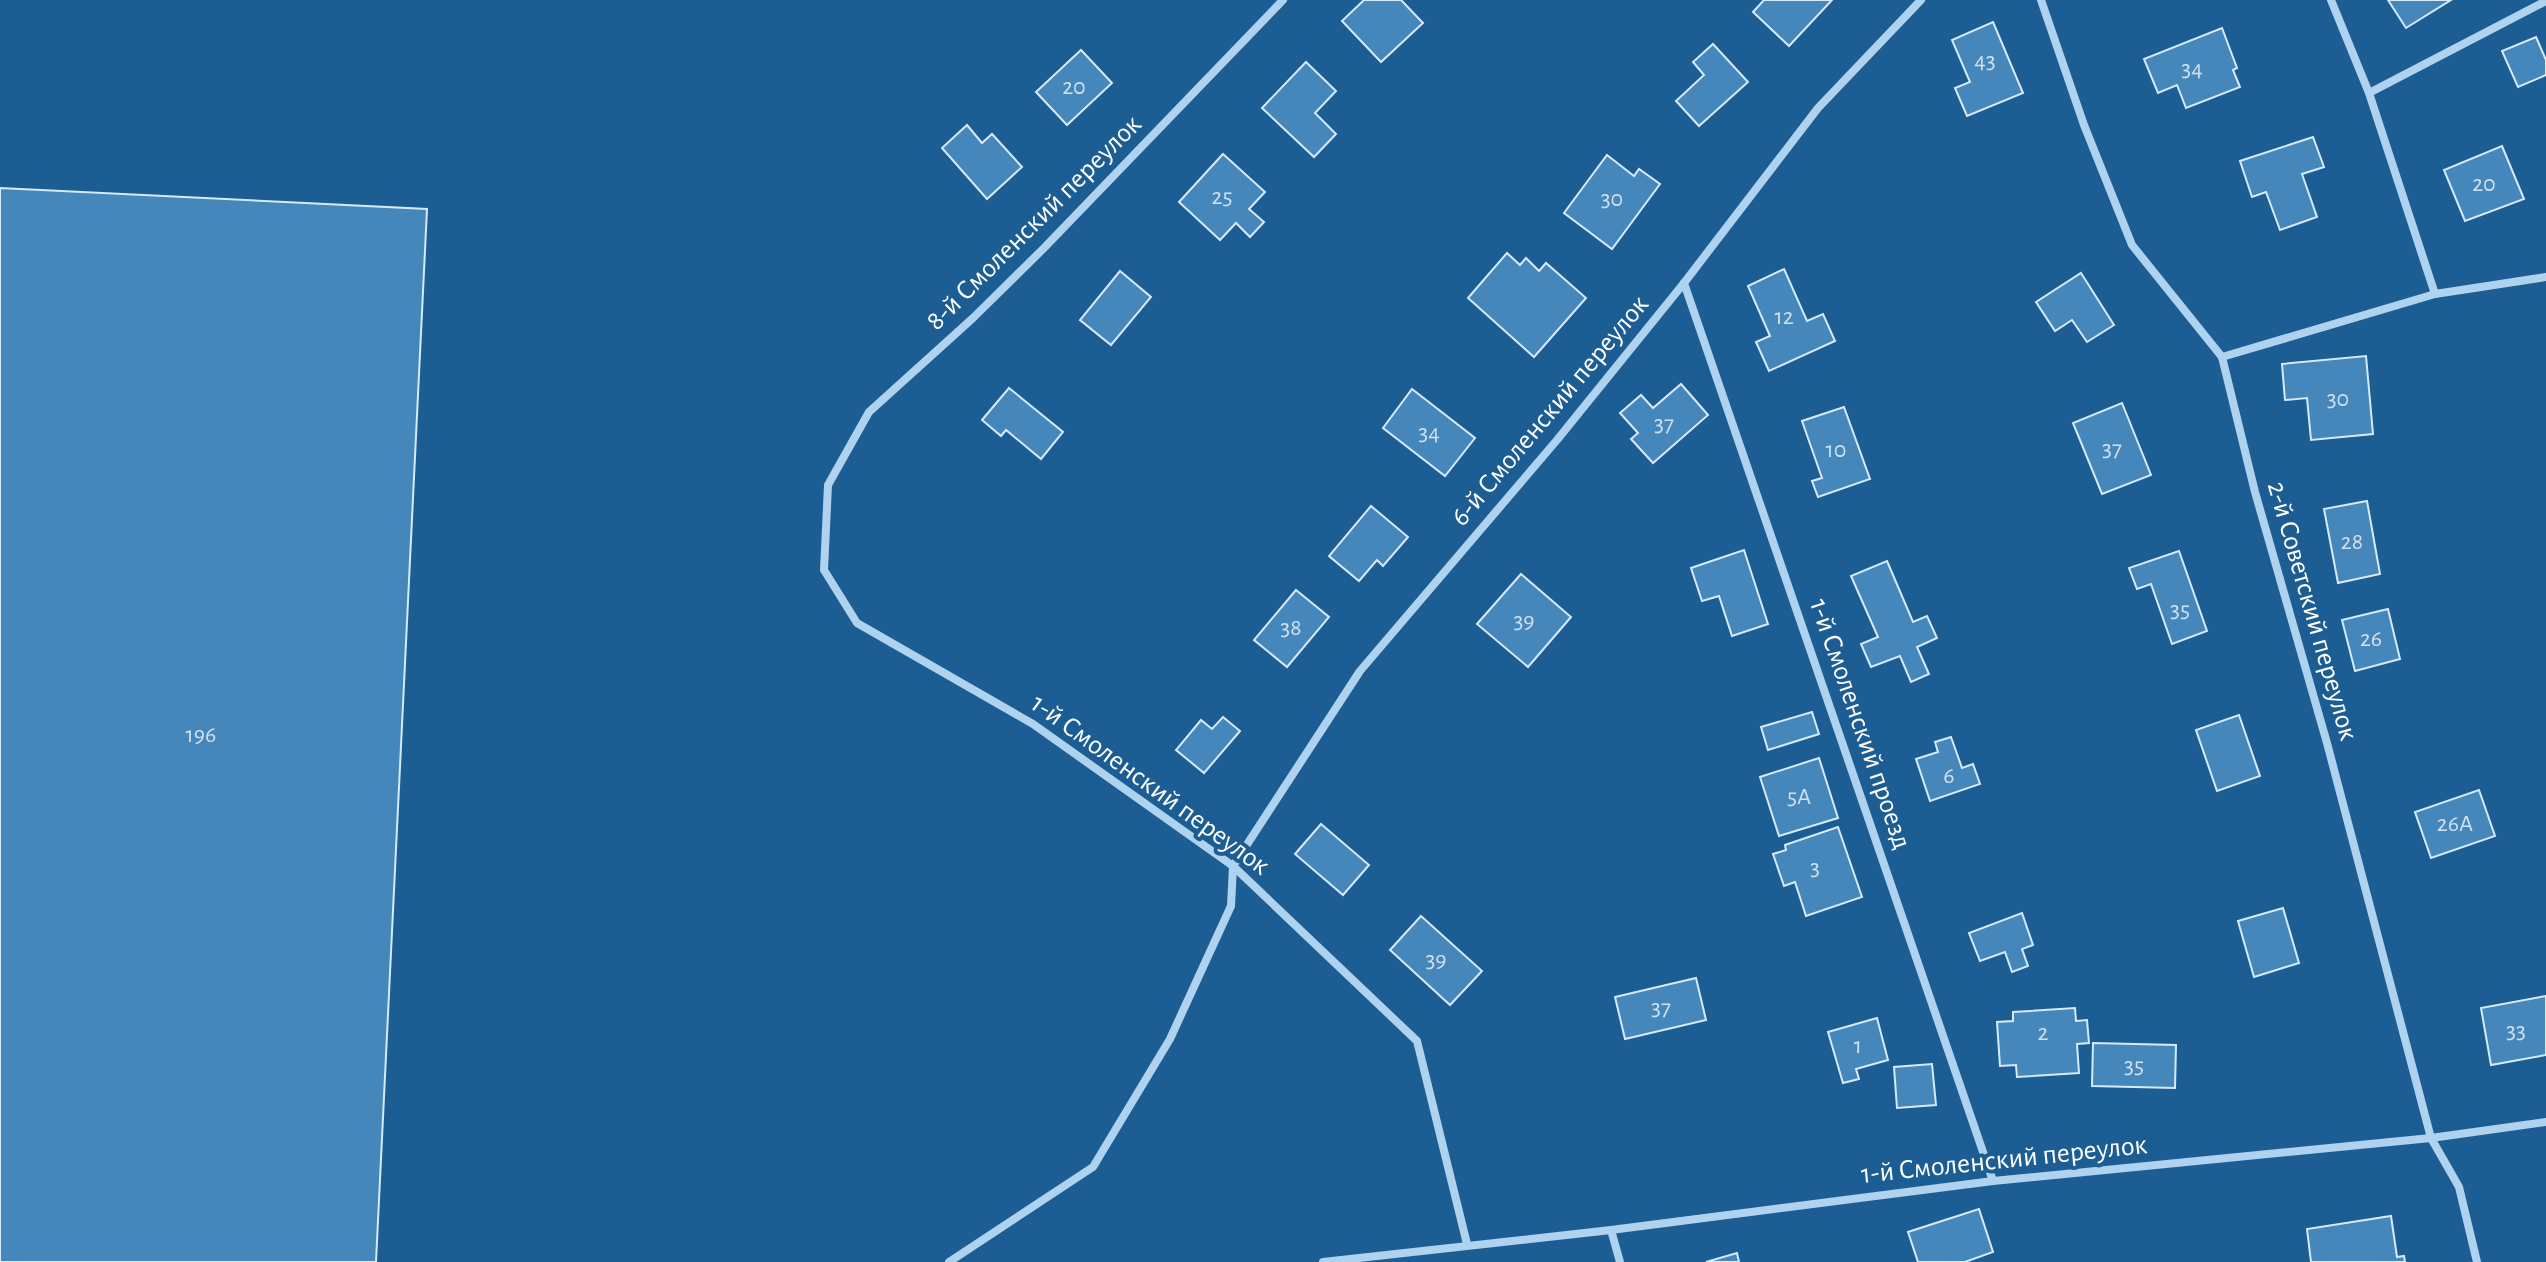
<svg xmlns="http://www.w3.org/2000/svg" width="2546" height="1262" font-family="'Alegreya Sans',sans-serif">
<rect width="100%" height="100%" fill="#1c5d94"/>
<g fill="#4586bb" stroke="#d5eafb" stroke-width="2">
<polygon points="1364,0 1401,0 1423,23 1381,62 1342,21"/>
<polygon points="1764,0 1832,0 1789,46 1753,12"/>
<polygon points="2388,0 2451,0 2406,28"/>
<polygon points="1993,22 2023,93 1967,116 1955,88 1970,82 1952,40"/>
<polygon points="2222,28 2237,68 2233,70 2240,87 2186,108 2177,85 2158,93 2144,59"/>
<polygon points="2536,37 2546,60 2546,75 2518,87 2502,51"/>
<polygon points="1713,44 1748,82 1699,126 1676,101 1704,75 1693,62"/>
<polygon points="1081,50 1112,83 1067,125 1036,92"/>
<polygon points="1306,62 1336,91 1315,113 1336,134 1314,157 1262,108"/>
<polygon points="967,125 982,143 992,134 1022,167 987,199 942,148"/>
<polygon points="2313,137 2324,167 2302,174 2317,217 2280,230 2266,192 2252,197 2240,161"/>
<polygon points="2502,146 2524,199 2465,221 2444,170"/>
<polygon points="1223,154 1265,192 1249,209 1264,222 1250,237 1236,223 1220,240 1179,202"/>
<polygon points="1607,155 1634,176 1639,169 1660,184 1612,249 1564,213"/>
<polygon points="0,188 427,209 376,1262 0,1262"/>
<polygon points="1507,253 1520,265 1526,258 1539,271 1546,263 1586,298 1534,357 1468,298"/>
<polygon points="1784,269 1807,321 1823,314 1835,341 1769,371 1756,342 1770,336 1748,286"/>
<polygon points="1120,271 1151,297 1111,345 1080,320"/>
<polygon points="2081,273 2114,325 2087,342 2072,320 2055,331 2036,302"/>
<polygon points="2366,356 2373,434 2311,440 2307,398 2285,400 2282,364"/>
<polygon points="1681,384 1708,415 1653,463 1631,439 1638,433 1620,413 1641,395 1653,408"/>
<polygon points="1009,388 1063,432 1041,459 1006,430 1001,436 982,420"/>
<polygon points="1412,389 1475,438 1445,476 1383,428"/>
<polygon points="2122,403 2151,475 2102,494 2073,423"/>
<polygon points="1844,407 1870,479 1818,497 1812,481 1822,478 1802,421"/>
<polygon points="2367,501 2380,574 2338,583 2324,509"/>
<polygon points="1371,506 1408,537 1383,566 1377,560 1359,581 1329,556"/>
<polygon points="1744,550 1768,624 1732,636 1719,596 1702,601 1691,568"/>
<polygon points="2179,551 2207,631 2172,644 2151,584 2137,589 2129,568"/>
<polygon points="1887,561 1913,622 1927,616 1937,638 1917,647 1929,674 1911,682 1900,656 1871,667 1861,644 1878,637 1851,576"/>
<polygon points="1521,574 1571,617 1528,667 1477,624"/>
<polygon points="1296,590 1329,617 1287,667 1254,640"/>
<polygon points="2388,609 2400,659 2355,671 2342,620"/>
<polygon points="1812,712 1819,734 1768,750 1761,727"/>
<polygon points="2239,715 2260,776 2217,791 2196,730"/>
<polygon points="1223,717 1240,731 1204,773 1176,750 1201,720 1212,729"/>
<polygon points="1951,737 1962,768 1973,764 1980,784 1930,801 1916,759 1938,752 1935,742"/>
<polygon points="1819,758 1838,818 1779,836 1760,777"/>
<polygon points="2479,790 2495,836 2431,858 2415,812"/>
<polygon points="1321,824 1369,865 1343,895 1295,854"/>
<polygon points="1838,827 1862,897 1806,916 1795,882 1784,886 1773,854 1786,850 1785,845"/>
<polygon points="2283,908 2299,963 2254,977 2238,921"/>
<polygon points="2022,913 2033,945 2022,949 2028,966 2012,972 2005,952 1980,961 1969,933"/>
<polygon points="1421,916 1482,971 1450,1005 1390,950"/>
<polygon points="1696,978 1706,1020 1625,1039 1615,997"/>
<polygon points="2546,996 2546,1055 2491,1065 2481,1008"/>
<polygon points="2075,1008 2076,1021 2087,1020 2089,1043 2077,1044 2079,1073 2017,1077 2016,1065 2000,1066 1997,1022 2013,1021 2013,1012"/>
<polygon points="1877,1018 1888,1060 1856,1069 1859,1079 1843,1083 1828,1032"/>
<polygon points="2093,1043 2176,1045 2175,1088 2092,1086"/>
<polygon points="1932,1064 1936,1105 1897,1108 1894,1067"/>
<polygon points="1979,1209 1993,1252 1965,1262 1918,1262 1908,1232"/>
<polygon points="2391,1216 2397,1257 2404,1256 2405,1262 2311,1262 2307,1229"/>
<polygon points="1737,1253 1739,1262 1706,1262"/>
</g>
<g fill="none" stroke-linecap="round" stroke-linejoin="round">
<g stroke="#afd2ef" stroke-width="8">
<polyline points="1283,0 1044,248 973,318 869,412 828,485 824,570 857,623 1033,724 1233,866 1417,1041 1467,1244"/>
<polyline points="2041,0 2084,125 2132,245 2222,357 2255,492 2327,743 2431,1138 2459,1187 2477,1262"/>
<polyline points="2331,0 2369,93 2435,294"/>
<polyline points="2369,93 2546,1"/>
<polyline points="1684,283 1993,1181"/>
<polyline points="2222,357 2435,294 2546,277"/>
<polyline points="1611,1230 1620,1262"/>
<polyline points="949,1262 1093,1167 1170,1039 1231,906 1233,866 1360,671 1557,440 1684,283 1818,108 1921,0"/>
<polyline points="1323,1262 1611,1230 1993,1181 2431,1138 2546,1122"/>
</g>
</g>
<g text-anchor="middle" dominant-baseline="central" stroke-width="8" stroke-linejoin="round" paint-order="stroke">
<g font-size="24" fill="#d0e1ee">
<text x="1985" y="61">43</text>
<text x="2192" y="69">34</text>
<text x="1074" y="87">20</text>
<text x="2484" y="184">20</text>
<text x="1222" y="197">25</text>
<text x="1612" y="199">30</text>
<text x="1784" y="317">12</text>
<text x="2338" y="399">30</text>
<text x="1664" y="424">37</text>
<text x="1429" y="433">34</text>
<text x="2112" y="449">37</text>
<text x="1836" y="450">10</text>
<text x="2352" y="542">28</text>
<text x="2180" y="610">35</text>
<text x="1524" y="621">39</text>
<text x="1291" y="628">38</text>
<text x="2371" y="639">26</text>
<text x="201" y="735">196</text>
<text x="1949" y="776">6</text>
<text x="1799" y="797">5А</text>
<text x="2455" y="824">26А</text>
<text x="1815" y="868">3</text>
<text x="1436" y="960">39</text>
<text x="1661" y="1008">37</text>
<text x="2516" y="1031">33</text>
<text x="2043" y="1033">2</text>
<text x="1858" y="1046">1</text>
<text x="2134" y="1066">35</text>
</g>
<g font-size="28" fill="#fff" stroke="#1c5d94">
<text transform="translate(1034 223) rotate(-45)">8-й Смоленский переулок</text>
<text transform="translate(1550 411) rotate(-50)">6-й Смоленский переулок</text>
<text transform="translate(2312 611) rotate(74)">2-й Советский переулок</text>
<text transform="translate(1860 724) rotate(71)">1-й Смоленский проезд</text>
<text transform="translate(1150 785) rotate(36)">1-й Смоленский переулок</text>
<text transform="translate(2004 1160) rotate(-6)">1-й Смоленский переулок</text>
</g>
</g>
</svg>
